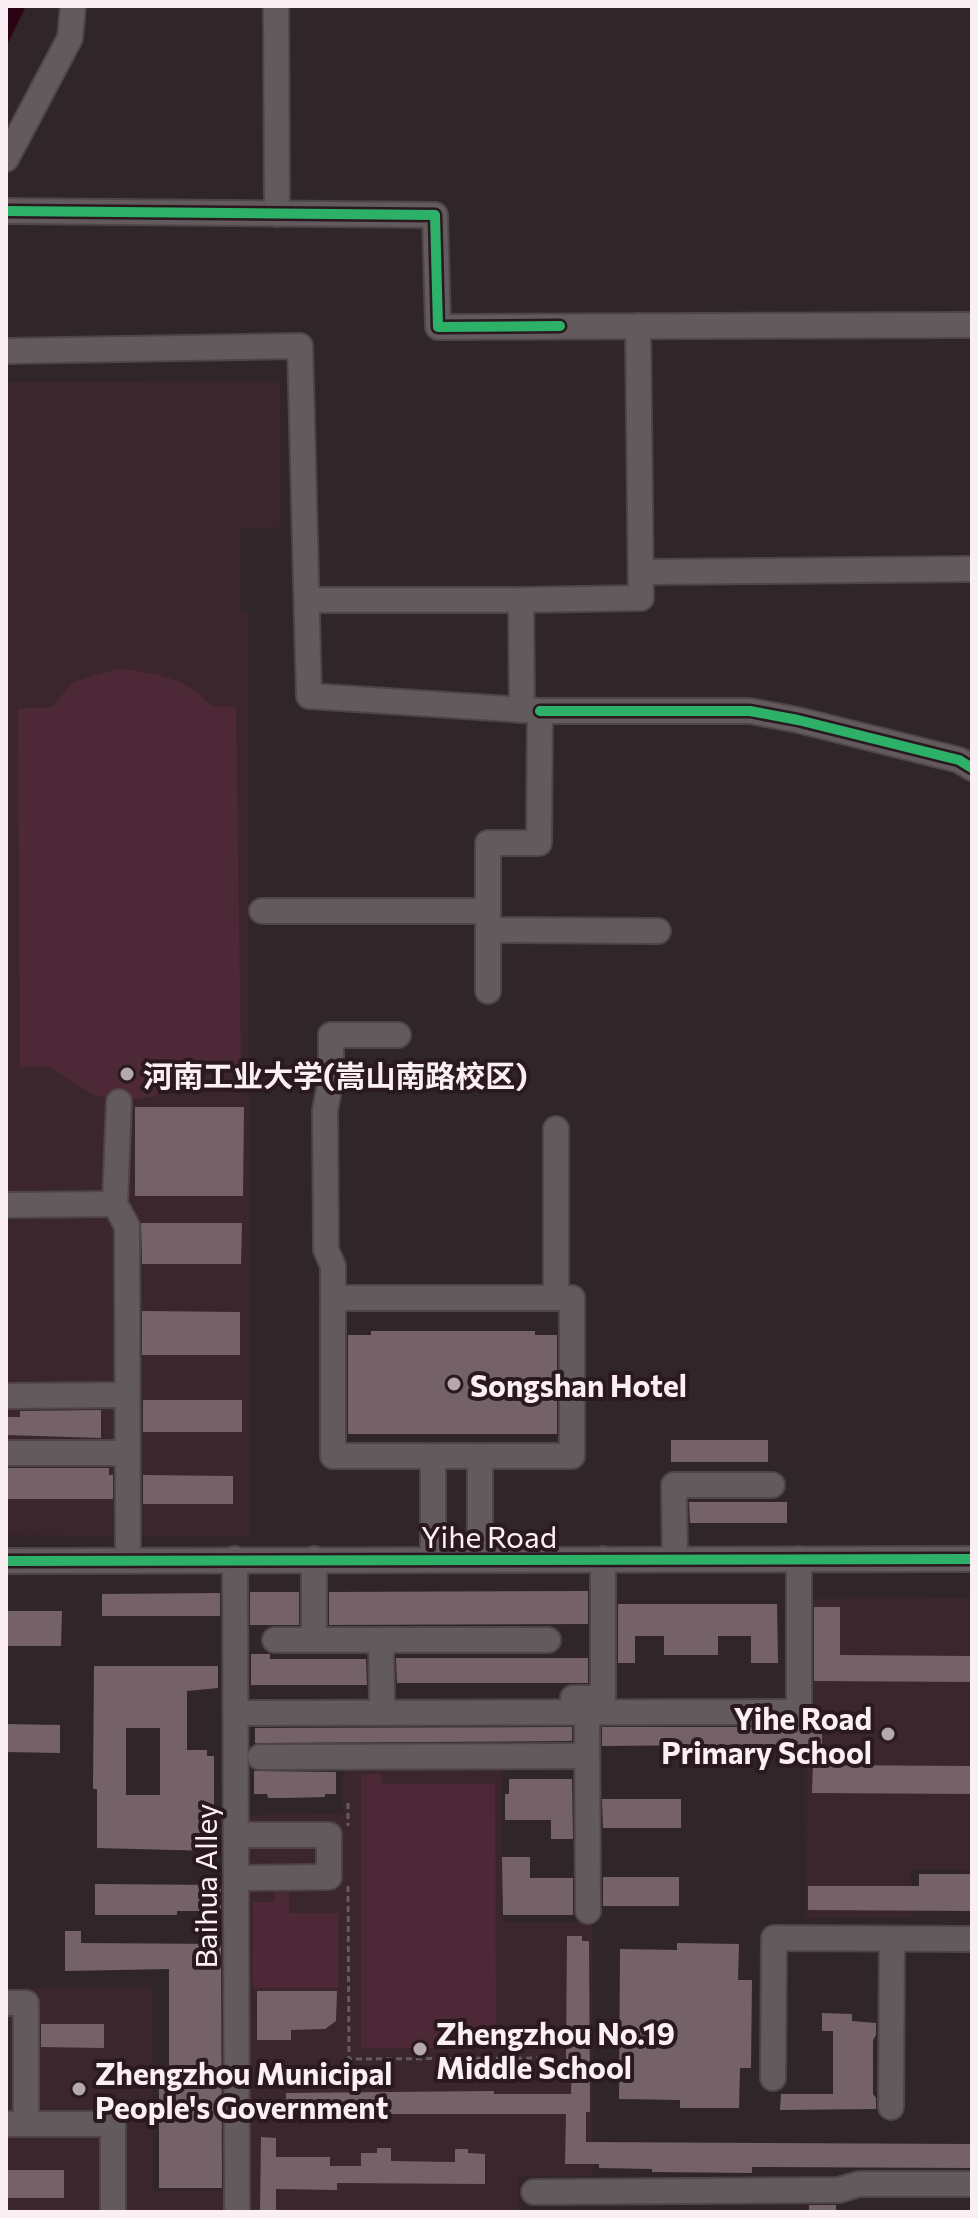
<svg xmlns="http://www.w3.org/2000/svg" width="978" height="2218" font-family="Commissioner,'Noto Sans SC',sans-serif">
<rect width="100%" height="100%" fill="#30262a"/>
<g fill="#3c262d">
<polygon points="280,381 280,527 240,528 240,611 248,612 250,1536 6,1535 6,382"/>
<polygon points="972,1598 972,1870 911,1870 911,1918 805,1918 804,1599"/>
<polygon points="501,1760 502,1922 592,1922 593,2176 519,2177 519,2212 248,2212 248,1815 343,1814 343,1761"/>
<polygon points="152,1987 153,2191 227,2191 228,2212 6,2212 6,1988"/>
</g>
<g fill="#4d2836">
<path d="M121 668C163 676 182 676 213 707H236L241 1065H214L184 1086 154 1096 119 1102 92 1094 49 1067H20L18 709 52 707 73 682Z"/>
<polygon points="361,1774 381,1774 382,1784 495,1784 496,2048 361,2048"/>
<polygon points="289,1888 289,1913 338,1913 338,1988 253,1988 253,1902 274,1902 275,1889"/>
</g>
<polygon fill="#2a0415" points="6,6 26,6 6,47"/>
<g fill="#756269" fill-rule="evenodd">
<polygon points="135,1107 244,1107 243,1196 135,1196"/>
<polygon points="141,1223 242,1223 241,1264 142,1264"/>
<polygon points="142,1311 240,1312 240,1355 142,1355"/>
<polygon points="371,1331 535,1331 535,1335 557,1335 557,1434 348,1434 348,1335 371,1335"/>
<rect x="143" y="1400" width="99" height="32"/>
<polygon points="101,1410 101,1438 6,1435 6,1417 20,1417 20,1411"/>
<rect x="671" y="1440" width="97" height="22"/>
<polygon points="6,1468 109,1468 109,1475 113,1475 113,1499 6,1499"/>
<polygon points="143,1475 233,1476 233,1504 143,1504"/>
<polygon points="689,1502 787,1502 787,1523 690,1523"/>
<polygon points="588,1591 588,1624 329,1625 329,1592"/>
<rect x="250" y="1592" width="49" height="33"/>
<polygon points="220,1593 220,1616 102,1616 102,1594"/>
<polygon points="618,1604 777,1604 778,1663 751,1663 751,1636 718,1636 718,1655 664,1655 664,1636 635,1636 635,1663 618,1663"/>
<polygon points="814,1607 840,1607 840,1655 972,1656 972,1682 814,1681"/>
<polygon points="6,1611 62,1611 61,1646 6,1646"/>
<polygon points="251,1654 270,1654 270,1659 366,1659 367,1685 251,1685"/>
<polygon points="396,1658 588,1658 588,1683 397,1683"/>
<path d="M94 1666H218V1688L187 1691V1750H207V1756H214V1851L97 1848V1789H93ZM126 1728H160V1795H126Z"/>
<polygon points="811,1720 822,1720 822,1744 602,1746 602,1727 799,1727"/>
<polygon points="6,1724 60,1725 60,1753 6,1752"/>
<polygon points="572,1727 572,1741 255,1743 255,1728"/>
<polygon points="813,1765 972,1766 972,1794 812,1793"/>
<polygon points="254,1771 336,1772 336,1794 325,1794 325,1797 287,1798 268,1798 267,1794 254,1794"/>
<polygon points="509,1779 572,1779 573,1839 551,1839 551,1820 505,1820 505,1794 509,1794"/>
<polygon points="602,1799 681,1799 681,1828 603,1828"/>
<polygon points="502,1857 530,1857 530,1878 573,1878 573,1915 503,1915"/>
<polygon points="919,1874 972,1874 972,1911 808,1910 808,1886 919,1886"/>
<rect x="603" y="1877" width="76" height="29"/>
<polygon points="95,1884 221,1885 221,1911 215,1911 215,1915 202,1915 202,1911 177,1911 177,1915 95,1915"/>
<polygon points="65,1931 81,1931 81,1943 221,1944 222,2188 159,2188 159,2072 169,2072 169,1969 65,1971"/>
<polygon points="567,1936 582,1936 582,1941 589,1941 590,2112 586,2112 586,2142 972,2144 972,2168 752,2167 752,2173 652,2172 652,2169 599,2168 599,2164 565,2164 566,2114 286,2114 286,2093 494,2091 494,2094 571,2094 572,2059 566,2059"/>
<polygon points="677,1943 739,1944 738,1980 752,1980 751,2068 740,2068 739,2108 680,2108 680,2100 619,2099 620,1949 677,1950"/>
<polygon points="257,1991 337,1991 336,2021 325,2029 291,2030 291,2040 257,2040"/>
<polygon points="822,2013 852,2014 852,2021 876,2023 876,2035 873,2040 873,2094 876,2098 876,2109 780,2110 781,2094 833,2094 833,2031 822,2031"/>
<polygon points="41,2024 104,2024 104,2048 41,2047"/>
<polygon points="261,2137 276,2138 276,2157 330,2157 330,2166 361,2166 361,2153 377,2153 377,2148 391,2148 391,2161 455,2162 455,2149 468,2149 468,2153 485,2154 485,2184 337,2183 337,2190 276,2189 276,2212 260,2212"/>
<rect x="6" y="2170" width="58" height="28"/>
<rect x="809" y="2205" width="27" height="7"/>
</g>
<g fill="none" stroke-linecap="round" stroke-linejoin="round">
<defs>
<g id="minor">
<polyline points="276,6 277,214"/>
<polyline points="6,159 70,38 73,6"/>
<polyline points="6,211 435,215 438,327 972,325"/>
<polyline points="6,351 300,346 309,696 540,711 750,711 798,720 959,760 972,768"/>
<polyline points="641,572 972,569"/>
<polyline points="315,600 521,600 522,710"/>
<polyline points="521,600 641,598 638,326"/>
<polyline points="262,911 488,911"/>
<polyline points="488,930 658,931"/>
<polyline points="488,991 488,843 539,843 540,711"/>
<polyline points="119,1102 115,1204 127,1226 128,1559"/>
<polyline points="556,1129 556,1298"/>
<polyline points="6,1205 115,1204"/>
<rect x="333" y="1298" width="239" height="158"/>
<polyline points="333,1298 333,1266 326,1250 325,1110 331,1080 331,1035 398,1035"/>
<polyline points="6,1396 127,1395"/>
<polyline points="6,1453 127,1453"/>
<polyline points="433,1456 433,1559"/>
<polyline points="480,1456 480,1559"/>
<polyline points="235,1559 237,2212"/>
<polyline points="314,1559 314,1640"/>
<polyline points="675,1559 674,1485 772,1485"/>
<polyline points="6,1561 972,1559"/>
<polyline points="275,1640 548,1640"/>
<polyline points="381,1640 382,1699"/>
<polyline points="573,1698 603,1698 603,1559"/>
<polyline points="587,1712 588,1911"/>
<polyline points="244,1713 799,1712 799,1559"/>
<polyline points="260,1757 587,1756"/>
<polyline points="236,1835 329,1835 329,1877 236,1878"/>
<polyline points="6,2003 26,2003 26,2124"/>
<polyline points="773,2078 774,1938 972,1939"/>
<polyline points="891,2107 892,1939"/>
<polyline points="6,2124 113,2124 113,2212"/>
<polyline points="534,2192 839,2190 859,2184 972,2184"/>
</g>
</defs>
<use href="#minor" stroke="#4e4548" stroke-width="28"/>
<g stroke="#635c5f" stroke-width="3" stroke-dasharray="6 4" stroke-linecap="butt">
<polyline points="348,1803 348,1826"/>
<polyline points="348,1886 349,2059 552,2058"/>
</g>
<use href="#minor" stroke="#625a5c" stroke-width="24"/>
<defs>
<g id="cycleway">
<polyline points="6,211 435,215 438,327 560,326"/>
<polyline points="540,711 750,711 798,720 959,760 972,768"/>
<polyline points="6,1561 972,1559"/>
</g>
</defs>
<use href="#cycleway" stroke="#2a191f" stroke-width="15"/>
<use href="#cycleway" stroke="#2db169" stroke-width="10"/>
</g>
<g fill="#b5a9ad" stroke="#2a191f" stroke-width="3">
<circle cx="127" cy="1074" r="8"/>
<circle cx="454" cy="1384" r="8"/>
<circle cx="888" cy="1734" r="8"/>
<circle cx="420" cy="2049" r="8"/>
<circle cx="79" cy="2089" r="8"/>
</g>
<g text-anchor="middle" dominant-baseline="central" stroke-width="8" stroke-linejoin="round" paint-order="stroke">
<g font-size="30" font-weight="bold" fill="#fceff3" stroke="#2a191f" text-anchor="start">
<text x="143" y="1074">河南工业大学(嵩山南路校区)</text>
<text x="470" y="1384">Songshan Hotel</text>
<text x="872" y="1717" text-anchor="end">Yihe Road<tspan x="872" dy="34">Primary School</tspan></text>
<text x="436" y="2032">Zhengzhou No.19<tspan x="436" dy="34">Middle School</tspan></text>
<text x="95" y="2072">Zhengzhou Municipal<tspan x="95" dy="34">People's Government</tspan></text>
</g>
<g font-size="30" fill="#fceff3" stroke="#2a191f">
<text x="489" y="1535">Yihe Road</text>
<text transform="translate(204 1886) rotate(-90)">Baihua Alley</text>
</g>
</g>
<rect width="978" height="2218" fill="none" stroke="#fceff3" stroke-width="16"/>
</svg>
